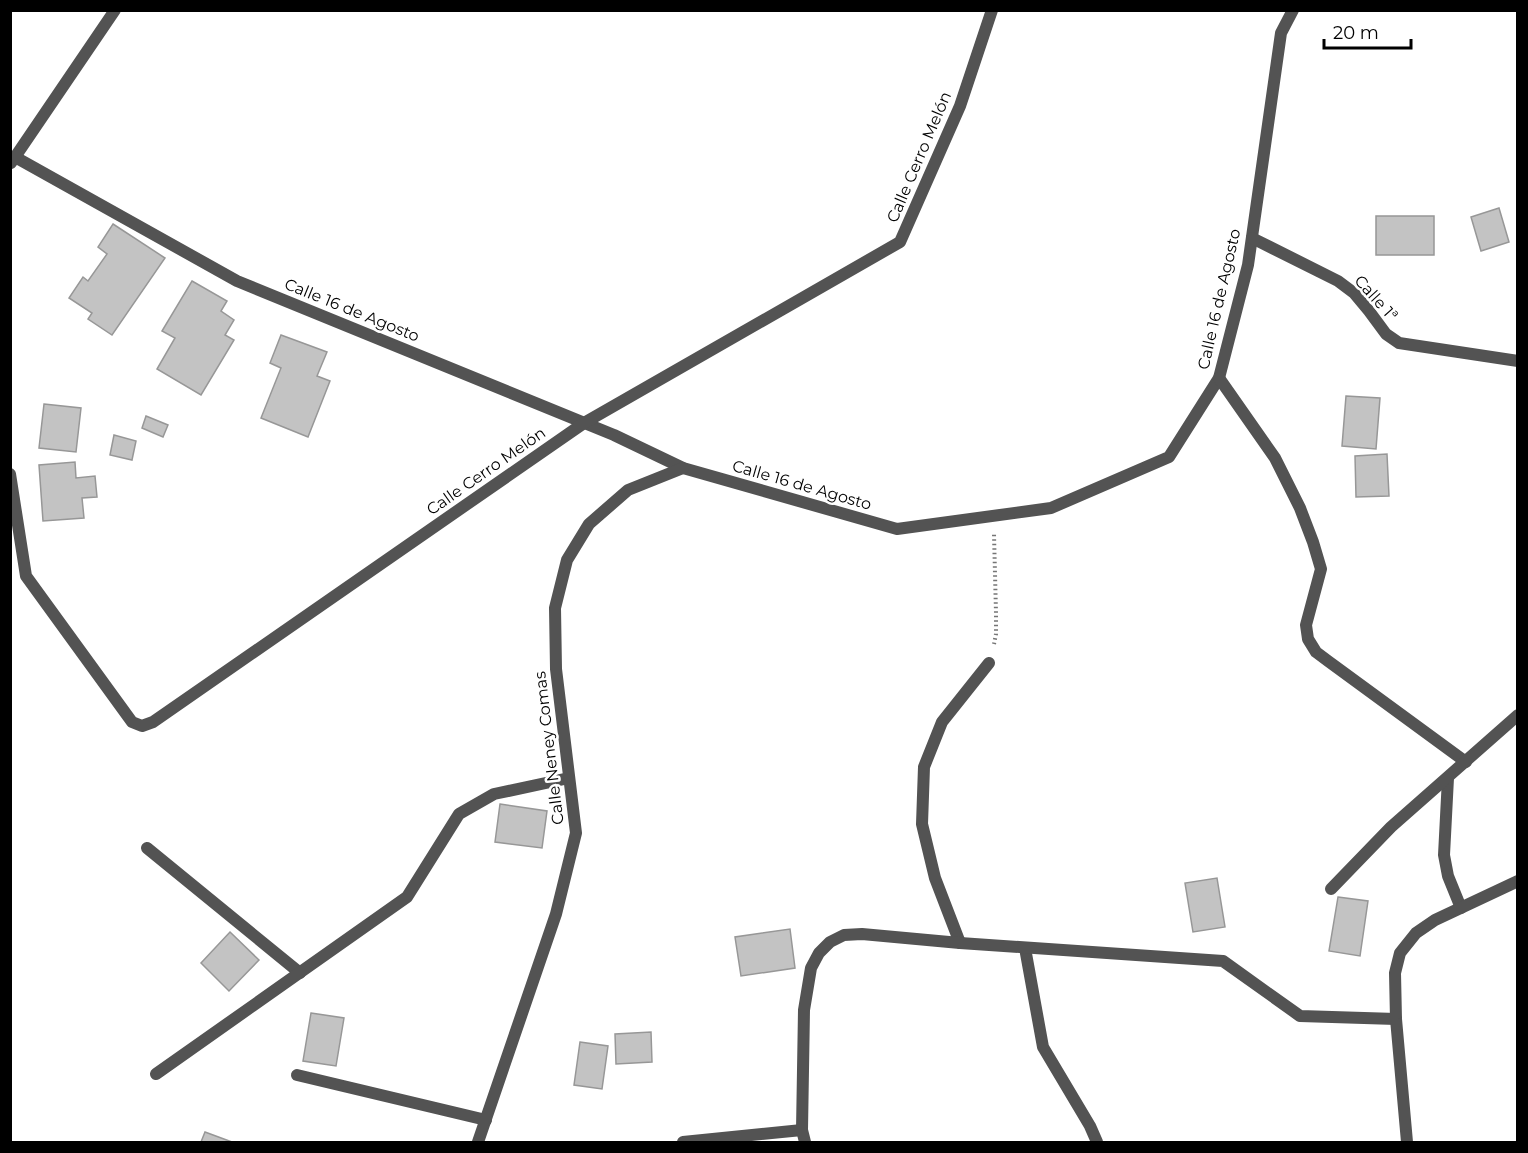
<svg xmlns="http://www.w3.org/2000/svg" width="1528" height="1153" font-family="Montserrat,sans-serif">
<rect width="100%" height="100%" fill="#fff"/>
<g fill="#c3c3c3" stroke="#979797" stroke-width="1.5">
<polygon points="1499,208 1509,242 1481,251 1471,217"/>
<rect x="1376" y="216" width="58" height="39"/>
<polygon points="113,224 165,258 112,335 88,319 92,313 69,298 83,277 88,281 107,254 98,247"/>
<polygon points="192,281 227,301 221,311 234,320 225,335 234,340 201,395 157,369 175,338 162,331"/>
<polygon points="281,335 327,352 317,376 330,381 308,437 261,418 281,368 270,363"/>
<polygon points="1346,396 1380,398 1376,449 1342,446"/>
<polygon points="44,404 81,408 76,452 39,448"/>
<polygon points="146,416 168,425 163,437 142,428"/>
<polygon points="114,435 136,441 132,460 110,455"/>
<polygon points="1387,454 1389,496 1356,497 1355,456"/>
<polygon points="75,462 76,478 95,476 97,497 82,498 84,518 43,521 39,465"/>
<polygon points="500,804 547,811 542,848 495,842"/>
<polygon points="1217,878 1225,927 1193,932 1185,883"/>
<polygon points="1338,897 1368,901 1360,956 1329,951"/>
<polygon points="790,929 795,968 741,976 735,937"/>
<polygon points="230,932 259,960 229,991 201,963"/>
<polygon points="311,1013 344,1018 336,1066 303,1061"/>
<polygon points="651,1032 652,1062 616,1064 615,1034"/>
<polygon points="580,1042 608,1046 602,1089 574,1085"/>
<polygon points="205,1132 232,1142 201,1142"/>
</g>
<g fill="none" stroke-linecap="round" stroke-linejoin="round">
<polyline stroke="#757575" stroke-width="4" stroke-dasharray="1.5 3" stroke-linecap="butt" points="994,644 996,634 996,613 994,534"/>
<polyline stroke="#535353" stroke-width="12" points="147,848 300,973"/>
<g stroke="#535353" stroke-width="12">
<polyline points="15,157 237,281 614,435 683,468 897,529 1051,508 1169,457 1219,378 1248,265 1281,33 1293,10"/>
<polyline points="11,163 115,10"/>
<polyline points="1252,238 1338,281 1354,293 1369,311 1386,334 1399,343 1518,361"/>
<polyline points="1219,378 1275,458 1300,508 1313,542 1321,569 1306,625 1308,639 1316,652 1328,661 1466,762"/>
<polyline points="10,474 26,576 132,722 142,726 153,722 584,423 900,242 960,106 992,10"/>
<polyline points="1448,778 1444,855 1448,876 1461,908"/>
<polyline points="1331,889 1391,827 1518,715"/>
<polyline points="960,943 935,878 922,824 924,767 942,722 989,663"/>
<polyline points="1025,948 1043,1047 1090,1126 1097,1142"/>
<polyline points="156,1074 407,897 459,814 494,794 569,778"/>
<polyline points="297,1075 486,1120"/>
<polyline points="478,1142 556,914 576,833 556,669 555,608 567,560 589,524 628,490 683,468"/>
<polyline points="683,1142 802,1130"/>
<polyline points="805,1142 802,1130 804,1010 811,968 819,953 830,942 844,935 862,934 960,943 1223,961 1300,1016 1396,1019"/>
<polyline points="1407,1142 1396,1019 1395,973 1400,953 1416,933 1435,920 1518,881"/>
</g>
</g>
<g text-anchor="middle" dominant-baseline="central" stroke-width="5" stroke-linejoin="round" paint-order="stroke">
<g font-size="16" fill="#000" stroke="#fff">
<text transform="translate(919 157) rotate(-67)">Calle Cerro Melón</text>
<text transform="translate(1376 298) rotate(48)">Calle 1ª</text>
<text transform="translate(1219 299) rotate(-77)">Calle 16 de Agosto</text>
<text transform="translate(352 310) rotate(22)">Calle 16 de Agosto</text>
<text transform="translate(486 471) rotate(-35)">Calle Cerro Melón</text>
<text transform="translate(802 485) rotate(16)">Calle 16 de Agosto</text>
<text transform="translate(549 748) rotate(-97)">Calle Neney Comas</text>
</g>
</g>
<rect width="1528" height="1153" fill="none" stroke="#000000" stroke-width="24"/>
<path d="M1324 39v9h87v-9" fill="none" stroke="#000000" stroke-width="3"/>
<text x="1333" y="39" font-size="18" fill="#000000" stroke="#ffffff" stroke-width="4.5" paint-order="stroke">20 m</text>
</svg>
